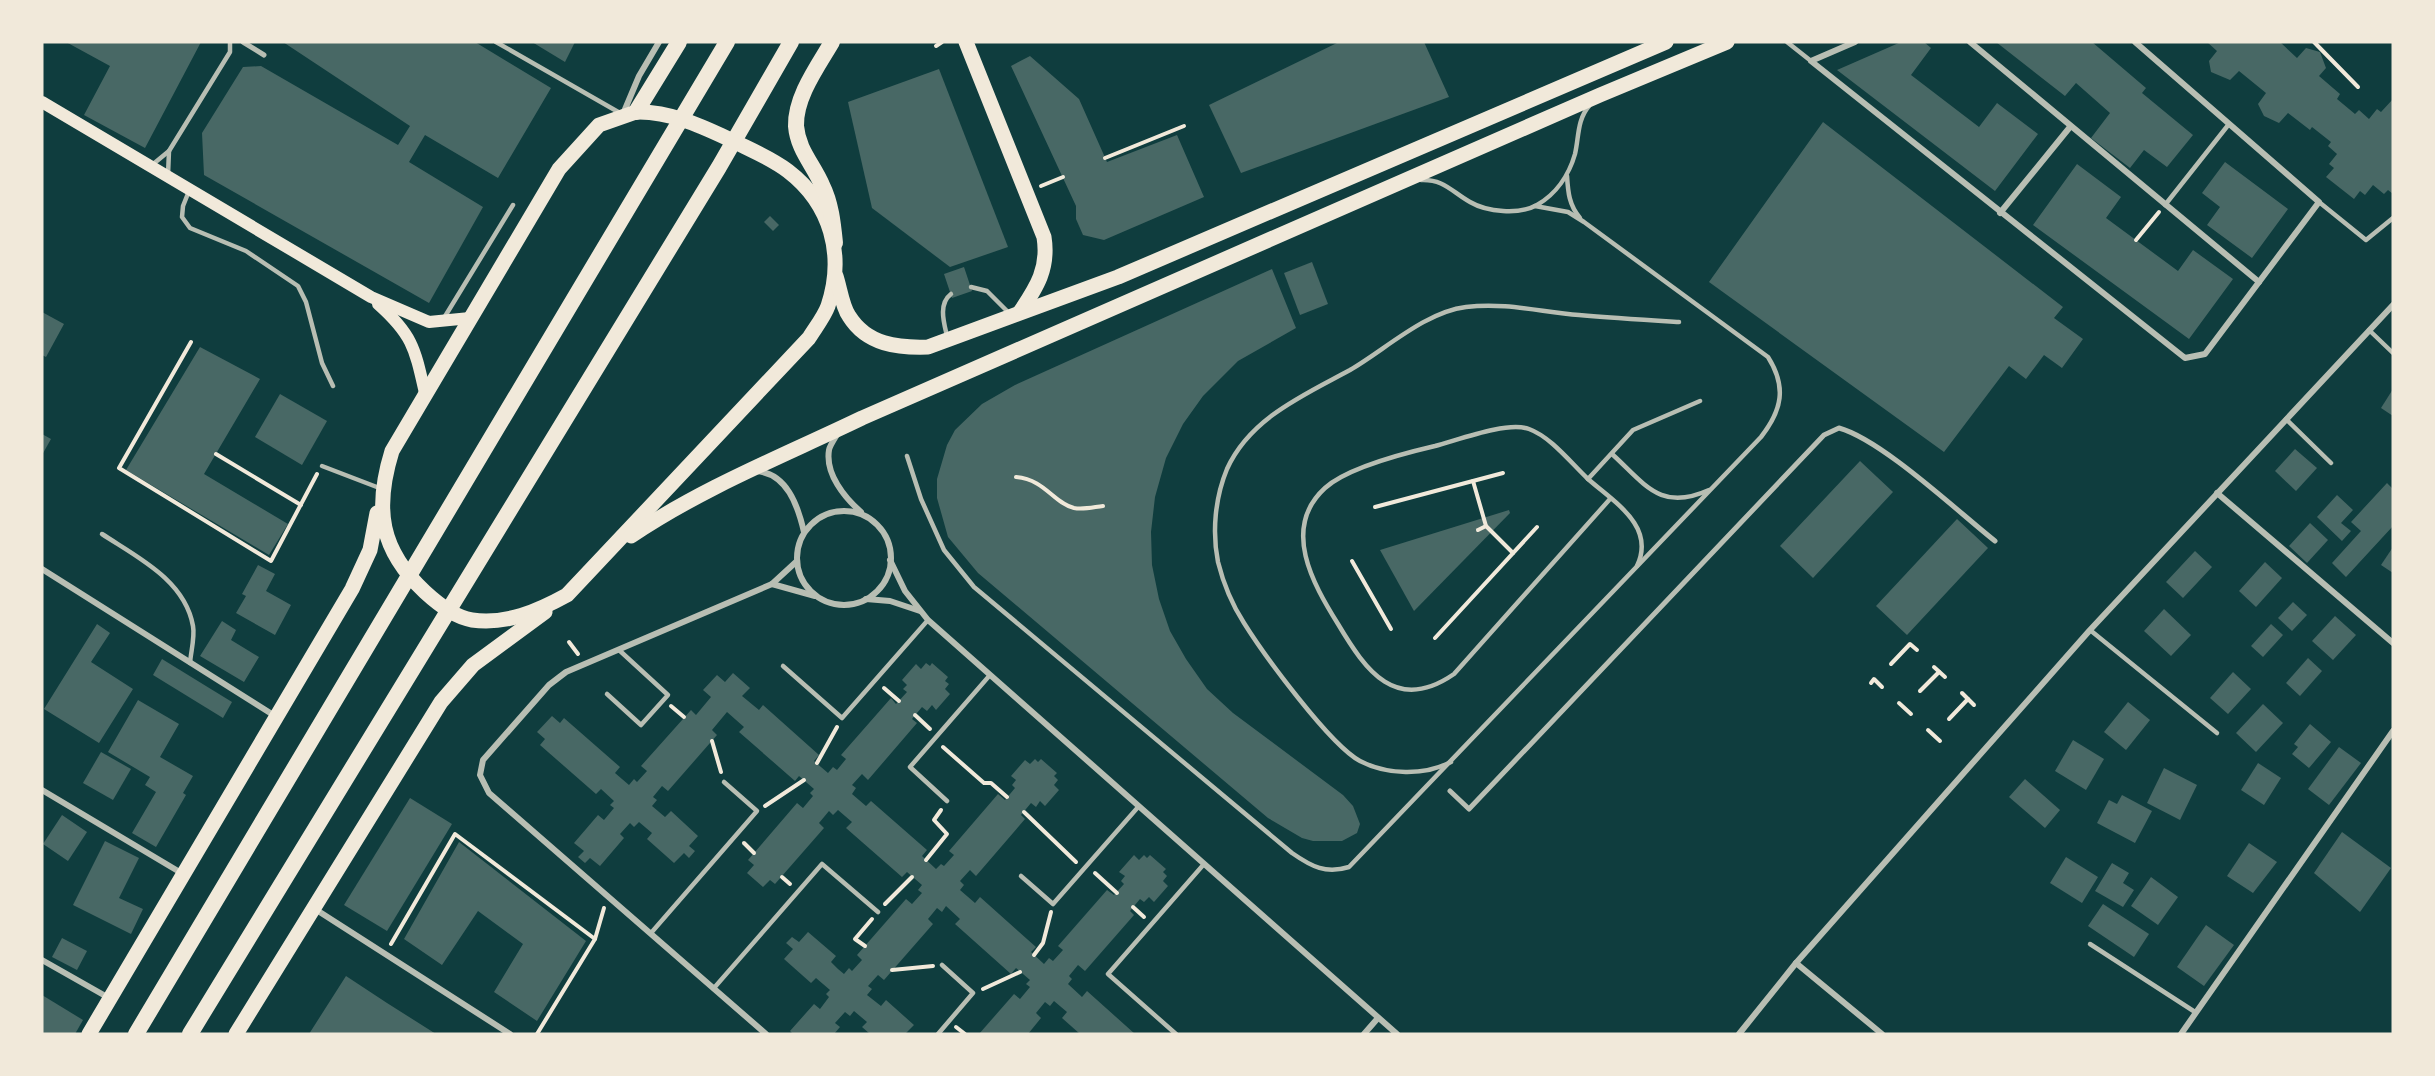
<svg xmlns="http://www.w3.org/2000/svg" width="2435" height="1076" font-family="Commissioner,sans-serif">
<rect width="100%" height="100%" fill="#0f3d3e"/>
<g fill="#486865">
<polygon points="66,42 201,42 145,148 84,115 110,66"/>
<polygon points="283,42 475,42 551,88 498,178 425,135 409,162 483,207 429,303 204,175 202,133 243,67 261,66 398,145 410,126"/>
<polygon points="532,42 575,42 565,62"/>
<polygon points="1339,42 1424,42 1449,97 1241,173 1209,105"/>
<polygon points="1901,42 1924,42 1931,48 1911,75 1979,127 1997,103 2038,134 1995,191 1837,70"/>
<polygon points="1996,42 2092,42 2146,88 2142,93 2193,135 2167,167 2144,150 2130,168 2091,138 2110,113 2076,83 2065,96"/>
<polygon points="2207,42 2280,42 2297,58 2306,48 2320,52 2326,68 2319,76 2340,94 2337,99 2355,114 2359,110 2369,119 2377,109 2381,112 2393,99 2393,194 2388,190 2384,194 2373,185 2365,195 2360,191 2354,199 2326,177 2334,168 2329,164 2337,154 2328,146 2331,142 2312,127 2310,130 2288,113 2279,123 2264,116 2258,104 2266,93 2239,71 2230,80 2211,72 2209,61 2217,51"/>
<polygon points="1030,56 1079,99 1107,162 1177,135 1204,197 1104,240 1083,235 1076,219 1076,206 1011,66"/>
<polygon points="939,69 1008,247 950,267 872,208 848,102"/>
<polygon points="1823,122 2063,307 2054,318 2083,339 2062,368 2044,355 2026,379 2009,366 1944,452 1709,282"/>
<polygon points="2225,162 2288,209 2252,258 2207,225 2220,207 2202,193"/>
<polygon points="2077,164 2121,197 2106,218 2178,271 2193,250 2233,279 2189,339 2033,225"/>
<polygon points="770,216 779,225 773,231 764,222"/>
<polygon points="1312,262 1328,304 1300,315 1284,273"/>
<polygon points="964,267 972,291 952,298 944,274"/>
<polygon points="1272,269 1296,328 1238,361 1203,396 1183,424 1166,458 1155,497 1151,532 1152,565 1159,599 1170,631 1186,659 1207,689 1233,713 1343,795 1353,806 1360,824 1357,833 1342,841 1313,841 1302,838 1268,818 978,573 948,537 937,498 937,479 947,445 955,430 982,404 1015,385"/>
<polygon points="42,312 64,324 46,357 42,355"/>
<polygon points="200,347 260,379 204,474 288,524 269,555 126,470"/>
<polygon points="2393,389 2393,416 2381,408"/>
<polygon points="280,394 327,421 302,465 255,437"/>
<polygon points="42,434 51,439 42,455"/>
<polygon points="2295,449 2317,468 2296,491 2275,471"/>
<polygon points="1860,461 1893,492 1813,578 1780,546"/>
<polygon points="2387,483 2393,489 2393,526 2346,577 2332,563 2361,531 2351,522"/>
<polygon points="2337,495 2353,510 2341,523 2351,531 2342,541 2317,517"/>
<polygon points="1509,510 1510,513 1414,611 1380,550"/>
<polygon points="1957,519 1988,548 1907,635 1876,606"/>
<polygon points="2310,523 2328,540 2307,563 2289,546"/>
<polygon points="2393,547 2393,573 2381,565"/>
<polygon points="2195,551 2212,567 2183,598 2166,582"/>
<polygon points="2265,562 2282,578 2256,607 2239,591"/>
<polygon points="258,565 275,574 266,591 291,605 275,635 236,613 246,596 242,594"/>
<polygon points="2293,602 2307,615 2292,631 2278,618"/>
<polygon points="2164,609 2191,635 2171,656 2144,631"/>
<polygon points="2335,616 2356,635 2333,660 2312,641"/>
<polygon points="222,621 236,630 231,640 259,657 244,682 200,656"/>
<polygon points="97,624 110,633 91,662 133,689 99,743 44,709"/>
<polygon points="2271,624 2283,635 2263,657 2251,646"/>
<polygon points="2308,658 2322,671 2300,696 2286,683"/>
<polygon points="162,659 232,702 223,718 153,675"/>
<polygon points="926,663 930,666 932,663 948,677 945,681 949,684 945,689 950,694 936,710 932,705 927,711 922,707 912,719 917,723 868,780 862,774 852,785 856,788 852,794 866,806 871,801 927,850 922,856 936,869 941,864 944,866 954,855 949,851 998,794 1005,800 1015,788 1012,785 1016,780 1011,776 1025,760 1030,764 1035,759 1038,762 1041,759 1057,773 1054,776 1058,780 1054,785 1059,790 1045,806 1040,801 1036,807 1031,803 1021,815 1025,819 976,876 970,870 960,881 964,885 960,890 975,903 980,897 1036,947 1031,952 1044,964 1049,958 1053,961 1063,950 1058,946 1107,890 1114,895 1124,884 1121,881 1125,876 1119,872 1134,855 1139,860 1144,855 1147,858 1150,855 1166,869 1163,872 1167,876 1163,881 1168,886 1154,902 1149,897 1144,902 1140,899 1130,911 1134,915 1085,971 1078,965 1069,976 1072,979 1068,984 1082,997 1087,991 1135,1034 1080,1034 1062,1018 1067,1012 1054,1001 1050,1006 1045,1002 1036,1013 1041,1018 1028,1034 979,1034 1014,994 1020,999 1030,987 1026,984 1030,980 1016,968 1011,974 955,924 960,919 946,906 942,912 937,908 928,919 933,924 884,980 878,975 868,986 872,989 867,995 881,1006 886,1000 914,1025 905,1034 870,1034 862,1027 867,1022 854,1011 850,1016 845,1012 835,1023 840,1027 834,1034 793,1034 790,1031 814,1004 820,1009 829,997 826,994 830,990 816,978 811,983 784,959 793,949 786,943 792,937 799,942 808,932 836,956 831,962 838,969 844,974 849,968 852,971 862,960 857,955 906,899 912,904 922,893 918,890 922,885 907,872 902,877 846,828 852,822 838,810 833,815 829,811 819,823 824,828 775,884 770,880 763,887 747,873 754,865 748,860 797,803 803,808 813,796 810,793 814,789 799,776 795,781 739,732 744,727 727,712 712,730 717,735 668,791 662,786 653,797 657,800 652,806 665,817 671,811 698,836 689,846 695,851 689,858 684,853 674,863 647,839 652,833 639,822 634,827 630,823 620,834 624,838 600,866 590,858 585,863 578,857 584,851 574,843 598,815 604,820 614,808 610,805 614,801 601,789 596,794 540,745 545,739 537,732 552,716 560,723 564,718 620,767 615,773 629,785 634,779 637,782 647,771 641,766 691,710 696,715 711,697 703,690 717,675 725,682 733,673 750,688 742,696 759,710 763,705 819,755 814,761 828,773 833,767 837,770 846,759 841,755 891,698 896,704 907,692 903,689 907,685 902,680 916,664 921,669"/>
<polygon points="2233,672 2251,689 2228,714 2210,698"/>
<polygon points="138,700 179,724 160,757 193,776 183,793 186,795 156,847 132,833 156,792 145,785 150,777 108,752"/>
<polygon points="2128,702 2150,720 2126,750 2104,732"/>
<polygon points="2263,704 2283,723 2256,752 2236,733"/>
<polygon points="2310,724 2331,742 2309,768 2292,754 2298,747 2294,744"/>
<polygon points="2073,740 2104,759 2086,790 2055,771"/>
<polygon points="2339,747 2361,763 2329,805 2308,789"/>
<polygon points="101,752 131,769 113,800 83,783"/>
<polygon points="2258,763 2281,778 2264,805 2241,790"/>
<polygon points="2164,768 2197,785 2180,820 2147,803"/>
<polygon points="2025,779 2060,810 2045,828 2009,797"/>
<polygon points="2122,795 2152,811 2135,843 2097,823 2109,800 2117,804"/>
<polygon points="410,798 452,824 387,931 344,905"/>
<polygon points="62,815 87,832 68,861 43,844"/>
<polygon points="2342,832 2391,868 2360,912 2314,873"/>
<polygon points="105,841 139,858 119,898 143,909 131,934 73,905"/>
<polygon points="459,842 586,941 537,1021 494,992 523,944 478,911 442,965 404,939"/>
<polygon points="2249,843 2277,862 2253,893 2227,876"/>
<polygon points="2066,857 2098,877 2082,903 2050,883"/>
<polygon points="2112,863 2129,873 2123,883 2134,890 2123,907 2095,891"/>
<polygon points="2151,877 2178,897 2158,925 2131,906"/>
<polygon points="2103,904 2149,934 2134,957 2088,926"/>
<polygon points="2206,925 2234,945 2204,986 2177,967"/>
<polygon points="62,938 87,951 77,970 52,957"/>
<polygon points="346,976 387,1003 436,1034 309,1034"/>
<polygon points="42,995 83,1020 75,1034 42,1034"/>
</g>
<g fill="none" stroke-linecap="round" stroke-linejoin="round">
<g stroke="#f1e9da" stroke-width="4">
<polyline points="2314,42 2358,87"/>
<polyline points="936,46 942,42"/>
<polyline points="1105,158 1184,126"/>
<polyline points="1041,186 1063,177"/>
<polyline points="2136,240 2159,212"/>
<polyline points="191,342 119,468 271,561 317,474"/>
<polyline points="216,454 301,505"/>
<path d="M1016 477C1046 480 1052 502 1074 508 1083 510 1094 507 1103 506"/>
<polyline points="1473,481 1486,526 1513,553"/>
<polyline points="1375,507 1503,473"/>
<polyline points="1478,530 1486,526"/>
<polyline points="1352,561 1391,629"/>
<polyline points="1435,638 1537,527"/>
<polyline points="569,642 578,654"/>
<polyline points="1891,664 1910,644 1917,650"/>
<polyline points="1934,667 1945,677"/>
<polyline points="1871,683 1874,679 1882,687"/>
<polyline points="884,688 899,701"/>
<polyline points="1920,691 1939,672"/>
<polyline points="1962,693 1974,705"/>
<polyline points="1899,703 1911,714"/>
<polyline points="671,706 684,717"/>
<polyline points="915,715 930,729"/>
<polyline points="1949,719 1968,699"/>
<polyline points="1928,730 1940,741"/>
<polyline points="712,741 721,772"/>
<polyline points="943,747 984,783 991,783 1007,797"/>
<polyline points="817,763 837,727"/>
<polyline points="765,806 804,780"/>
<polyline points="1024,812 1076,862"/>
<polyline points="744,843 754,853"/>
<polyline points="926,860 947,834 934,820 941,810"/>
<polyline points="1095,873 1117,893"/>
<polyline points="782,877 790,884"/>
<polyline points="885,904 912,877"/>
<polyline points="1133,907 1144,917"/>
<polyline points="595,939 604,908"/>
<polyline points="391,944 455,834 595,939 537,1034"/>
<polyline points="865,946 855,939 872,919"/>
<polyline points="1034,955 1043,943 1051,912"/>
<polyline points="892,970 933,966"/>
<polyline points="983,989 1020,972"/>
<polyline points="956,1027 965,1034"/>
</g>
<g stroke="#b8beb3" stroke-width="4.5">
<polyline points="496,42 620,113"/>
<polyline points="1787,42 1811,61"/>
<polyline points="152,165 169,151 230,52 230,42"/>
<polyline points="168,175 169,151"/>
<path d="M1567 176C1568 192 1569 205 1580 218"/>
<path d="M1421 180C1444 179 1452 192 1470 202 1487 212 1519 215 1537 205 1556 194 1569 175 1575 154 1579 137 1577 120 1589 106"/>
<polyline points="189,191 183,206 182,217 190,228 246,251 298,286 306,302 322,363 333,386"/>
<polyline points="2319,202 2366,240 2393,218"/>
<polyline points="2165,205 2229,124"/>
<polyline points="971,287 987,291 1009,313"/>
<polyline points="444,318 513,205"/>
<polyline points="2369,330 2393,353"/>
<path d="M947 336C944 323 938 304 951 294"/>
<polyline points="2286,419 2331,463"/>
<path d="M1612 454C1645 484 1660 512 1709 490"/>
<path d="M907 456 921 499 944 550 974 587 1292 853C1312 867 1326 874 1349 867L1761 437C1782 410 1787 387 1768 357L1584 222 1568 212 1535 206"/>
<polyline points="322,466 382,489"/>
<path d="M1588 479C1614 502 1656 526 1637 566"/>
<path d="M1610 499 1454 674C1396 714 1366 671 1338 624 1313 584 1281 528 1325 488 1348 467 1405 453 1435 446 1458 440 1507 421 1529 429 1551 437 1571 463 1588 479L1633 430 1700 401"/>
<path d="M102 534C137 557 185 580 193 626 195 637 191 651 190 663"/>
<polyline points="2090,630 2217,733"/>
<polyline points="783,666 842,718 928,620"/>
<polyline points="607,694 641,725 668,695 619,650"/>
<path d="M1451 762C1424 776 1387 775 1360 761 1330 745 1264 655 1244 623 1233 606 1223 582 1218 562 1212 532 1215 498 1227 469 1250 418 1304 395 1350 370 1386 349 1425 312 1466 307 1505 302 1541 312 1579 315 1612 318 1646 320 1679 322"/>
<polyline points="947,801 910,767 990,675"/>
<polyline points="1021,876 1053,904 1139,806"/>
<polyline points="651,933 757,811 724,782"/>
<polyline points="2090,944 2195,1012"/>
<polyline points="714,988 822,864 878,912"/>
<polyline points="938,1034 973,993 942,965"/>
<polyline points="1176,1034 1108,974 1204,864"/>
</g>
<g stroke="#b8beb3" stroke-width="5">
<polyline points="243,42 264,55"/>
<path d="M1450 791 1469 809 1824 435 1839 428C1882 440 1957 511 1995 541"/>
</g>
<g stroke="#b8beb3" stroke-width="6">
<polyline points="1855,42 1811,61 2185,358 2205,354 2319,202 2135,42"/>
<polyline points="1970,42 2259,282"/>
<polyline points="623,114 639,76 659,42"/>
<polyline points="2000,213 2070,127"/>
<path d="M838 433C835 438 830 445 829 450 825 474 845 498 861 512"/>
<path d="M756 471C787 473 798 506 804 532"/>
<polyline points="2217,493 2393,643"/>
<circle cx="844" cy="558" r="47"/>
<polyline points="890,560 905,591 928,620 1397,1034"/>
<polyline points="42,569 275,716"/>
<polyline points="772,584 815,596"/>
<polyline points="866,599 890,601 920,611"/>
<polyline points="42,790 183,874"/>
<polyline points="315,909 510,1034"/>
<polyline points="42,960 109,998"/>
<polyline points="1796,963 1882,1034"/>
<polyline points="766,1034 489,793 480,775 483,760 549,685 566,672 772,584 797,561"/>
<polyline points="1364,1034 1378,1018"/>
<polyline points="1739,1034 1796,963 2090,630 2393,305"/>
<polyline points="2181,1034 2393,731"/>
</g>
<g stroke="#f1e9da" stroke-width="12">
<polyline points="42,102 371,297 429,322 470,318"/>
<path d="M378 304C413 335 415 349 425 393"/>
</g>
<g stroke="#f1e9da" stroke-width="15">
<path d="M966 42 1044 237C1049 268 1037 287 1020 312"/>
<path d="M636 112C670 111 701 126 731 140 751 150 771 158 788 171 831 204 845 255 828 306 824 317 815 328 809 338L567 595C538 611 506 625 472 620 454 617 438 604 425 592 380 550 374 509 392 451L559 169 599 125Z"/>
<path d="M836 276C840 288 842 306 849 316 867 345 898 348 928 347L1118 277 1666 42"/>
<path d="M631 536C704 487 783 456 862 418L1600 95 1727 42"/>
<polyline points="89,1034 352,589 370,550 377,513"/>
<polyline points="236,1034 441,702 473,665 545,612"/>
</g>
<g stroke="#f1e9da" stroke-width="16">
<path d="M832 42C818 66 795 97 796 126 798 150 813 164 822 185 831 203 833 223 835 243"/>
<polyline points="636,112 679,42"/>
<polyline points="136,1034 727,42"/>
<polyline points="190,1034 719,167 791,42"/>
</g>
</g>
<rect width="2435" height="1076" fill="none" stroke="#f1e9da" stroke-width="87"/>
</svg>
